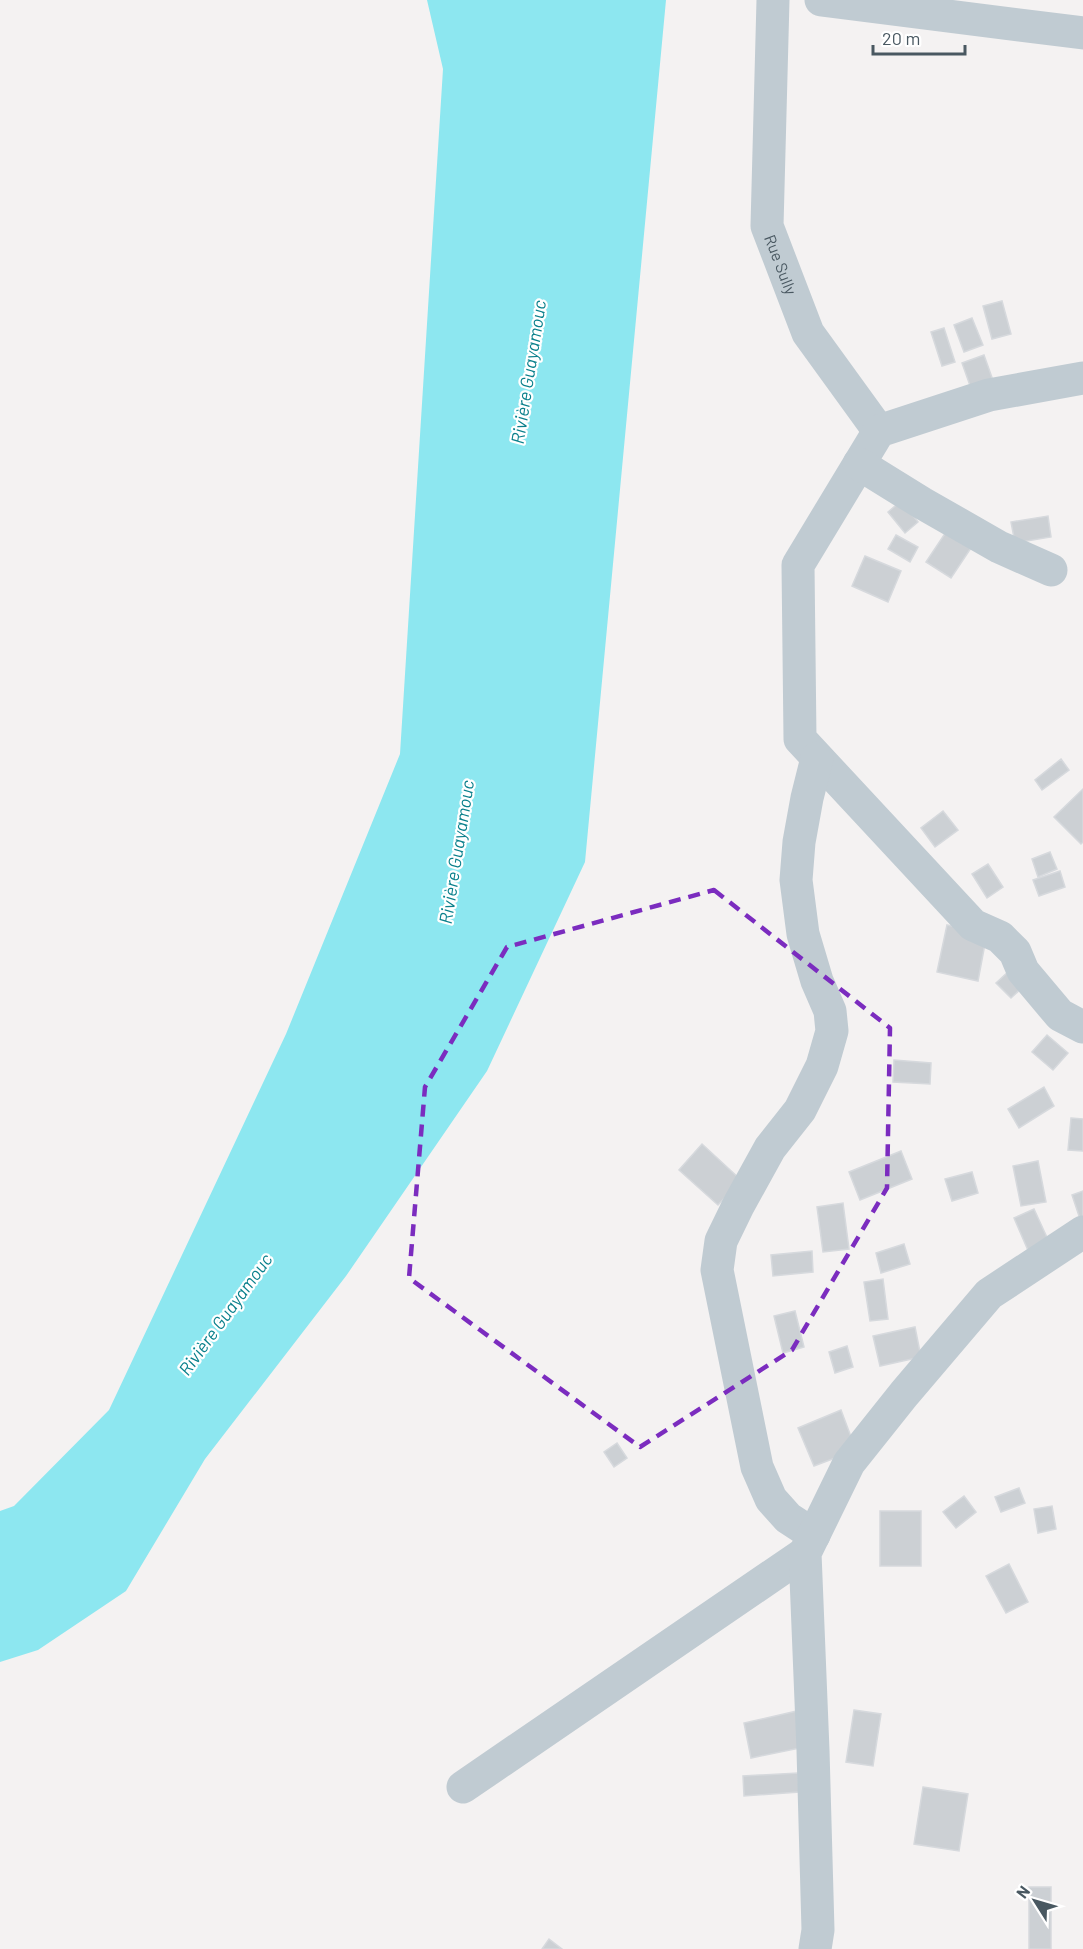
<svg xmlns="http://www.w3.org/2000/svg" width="1083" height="1949" font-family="Barlow,sans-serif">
<rect width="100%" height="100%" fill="#f4f2f2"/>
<polygon fill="#8de7f0" points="427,0 666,0 585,862 487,1071 346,1276 205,1459 126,1591 38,1650 0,1662 0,1511 14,1506 109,1410 286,1034 400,754 443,69"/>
<g fill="#ccd0d4" stroke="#d6d9dd" stroke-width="1.5">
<polygon points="1002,301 1011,334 992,339 983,306"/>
<polygon points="972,318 983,345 964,352 954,325"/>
<polygon points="944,328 955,362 942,366 931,332"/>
<polygon points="984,355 995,386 973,394 962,363"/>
<polygon points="901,501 918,522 905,533 888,512"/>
<polygon points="1048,516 1051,537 1015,543 1011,522"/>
<polygon points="946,532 971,548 951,578 926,562"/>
<polygon points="896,535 918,547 910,562 888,549"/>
<polygon points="865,556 901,571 888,602 852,586"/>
<polygon points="1061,759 1069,770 1042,790 1035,780"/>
<polygon points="1083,789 1083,842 1081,844 1054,817"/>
<polygon points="943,811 958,830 935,847 921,828"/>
<polygon points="1050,852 1057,869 1038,877 1032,859"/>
<polygon points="988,864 1003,887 987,898 972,874"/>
<polygon points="1060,871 1065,887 1039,896 1033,880"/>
<polygon points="947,925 987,933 978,981 937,972"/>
<polygon points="1009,971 1024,986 1011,998 996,983"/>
<polygon points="1047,1035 1068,1053 1053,1070 1032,1052"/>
<polygon points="894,1060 931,1063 930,1084 893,1082"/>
<polygon points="1044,1087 1054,1106 1019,1128 1008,1109"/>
<polygon points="1071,1118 1083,1119 1083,1151 1068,1150"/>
<polygon points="702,1144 741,1180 718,1205 679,1170"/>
<polygon points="901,1151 912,1179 860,1200 849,1172"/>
<polygon points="1038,1161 1046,1202 1021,1206 1013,1166"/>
<polygon points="972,1172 978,1193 952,1201 945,1179"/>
<polygon points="1083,1191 1083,1222 1081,1222 1072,1195"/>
<polygon points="843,1203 849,1249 823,1252 817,1207"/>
<polygon points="1034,1209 1051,1246 1030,1255 1014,1218"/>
<polygon points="904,1244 910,1264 881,1273 876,1253"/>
<polygon points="812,1251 813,1272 773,1276 771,1255"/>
<polygon points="883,1279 888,1319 870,1321 864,1282"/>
<polygon points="795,1311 804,1347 783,1353 774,1316"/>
<polygon points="915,1327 921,1357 880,1366 873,1336"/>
<polygon points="847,1346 853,1367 835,1373 829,1352"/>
<polygon points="841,1410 856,1450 814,1466 798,1428"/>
<polygon points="617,1443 627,1458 614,1467 604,1452"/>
<polygon points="1019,1488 1025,1503 1001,1512 995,1497"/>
<polygon points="964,1496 976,1512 956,1528 943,1512"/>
<polygon points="1052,1506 1056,1529 1038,1533 1034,1509"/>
<rect x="880" y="1511" width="41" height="55"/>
<polygon points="1009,1564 1028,1602 1006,1613 986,1576"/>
<polygon points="854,1710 881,1714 873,1766 846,1762"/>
<polygon points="797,1711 805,1747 751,1758 744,1723"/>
<polygon points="798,1773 799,1792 744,1796 743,1776"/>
<polygon points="923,1787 968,1794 959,1851 914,1844"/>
<rect x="1029" y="1887" width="22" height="62"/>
<polygon points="549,1939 562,1949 542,1949"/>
</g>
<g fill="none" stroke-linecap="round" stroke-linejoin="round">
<g stroke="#c0cbd2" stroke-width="33">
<path id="s1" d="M773 0 767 226 808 333 879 431"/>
<polyline points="821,0 1083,33"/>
<polyline points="1083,378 989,395 879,431 798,565 800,739 973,925 1000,937 1015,952 1023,971 1060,1015 1083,1027"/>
<polyline points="859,464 922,503 999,547 1051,570"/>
<polyline points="814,1535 788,1518 771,1499 757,1467 717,1270 721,1241 738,1206 770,1148 800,1110 822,1066 832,1031 830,1011 817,981 803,934 796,880 799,842 807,798 817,758"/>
<polyline points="463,1787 805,1553"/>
<polyline points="815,1949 818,1930 813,1750 805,1553 849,1463 904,1394 989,1294 1083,1232"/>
</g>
</g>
<path fill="none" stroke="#7b2cbf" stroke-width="4.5" stroke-dasharray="12 8" stroke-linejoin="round" d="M714 890 890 1028 887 1188 792 1350 640 1447 409 1278 425 1087 507 947Z"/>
<g text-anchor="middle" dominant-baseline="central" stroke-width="4.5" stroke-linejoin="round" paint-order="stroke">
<g font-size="16" fill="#495861" stroke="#fff">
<text stroke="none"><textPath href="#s1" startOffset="267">Rue Sully</textPath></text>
</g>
<g font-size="18" font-style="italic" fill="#0a808c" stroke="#fff">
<text transform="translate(528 372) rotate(-81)">Rivière Guayamouc</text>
<text transform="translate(456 852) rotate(-81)">Rivière Guayamouc</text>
<text transform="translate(225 1314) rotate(-54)">Rivière Guayamouc</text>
</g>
</g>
<g transform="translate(1035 1901) rotate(307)" stroke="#ffffff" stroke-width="4.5" paint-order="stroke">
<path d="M0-4.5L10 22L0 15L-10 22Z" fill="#495861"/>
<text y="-9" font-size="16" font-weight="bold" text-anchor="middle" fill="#495861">N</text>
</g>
<path d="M873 45v9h92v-9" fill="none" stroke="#495861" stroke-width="3"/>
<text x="882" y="45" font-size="18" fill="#495861" stroke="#ffffff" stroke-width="4.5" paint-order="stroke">20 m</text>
</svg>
